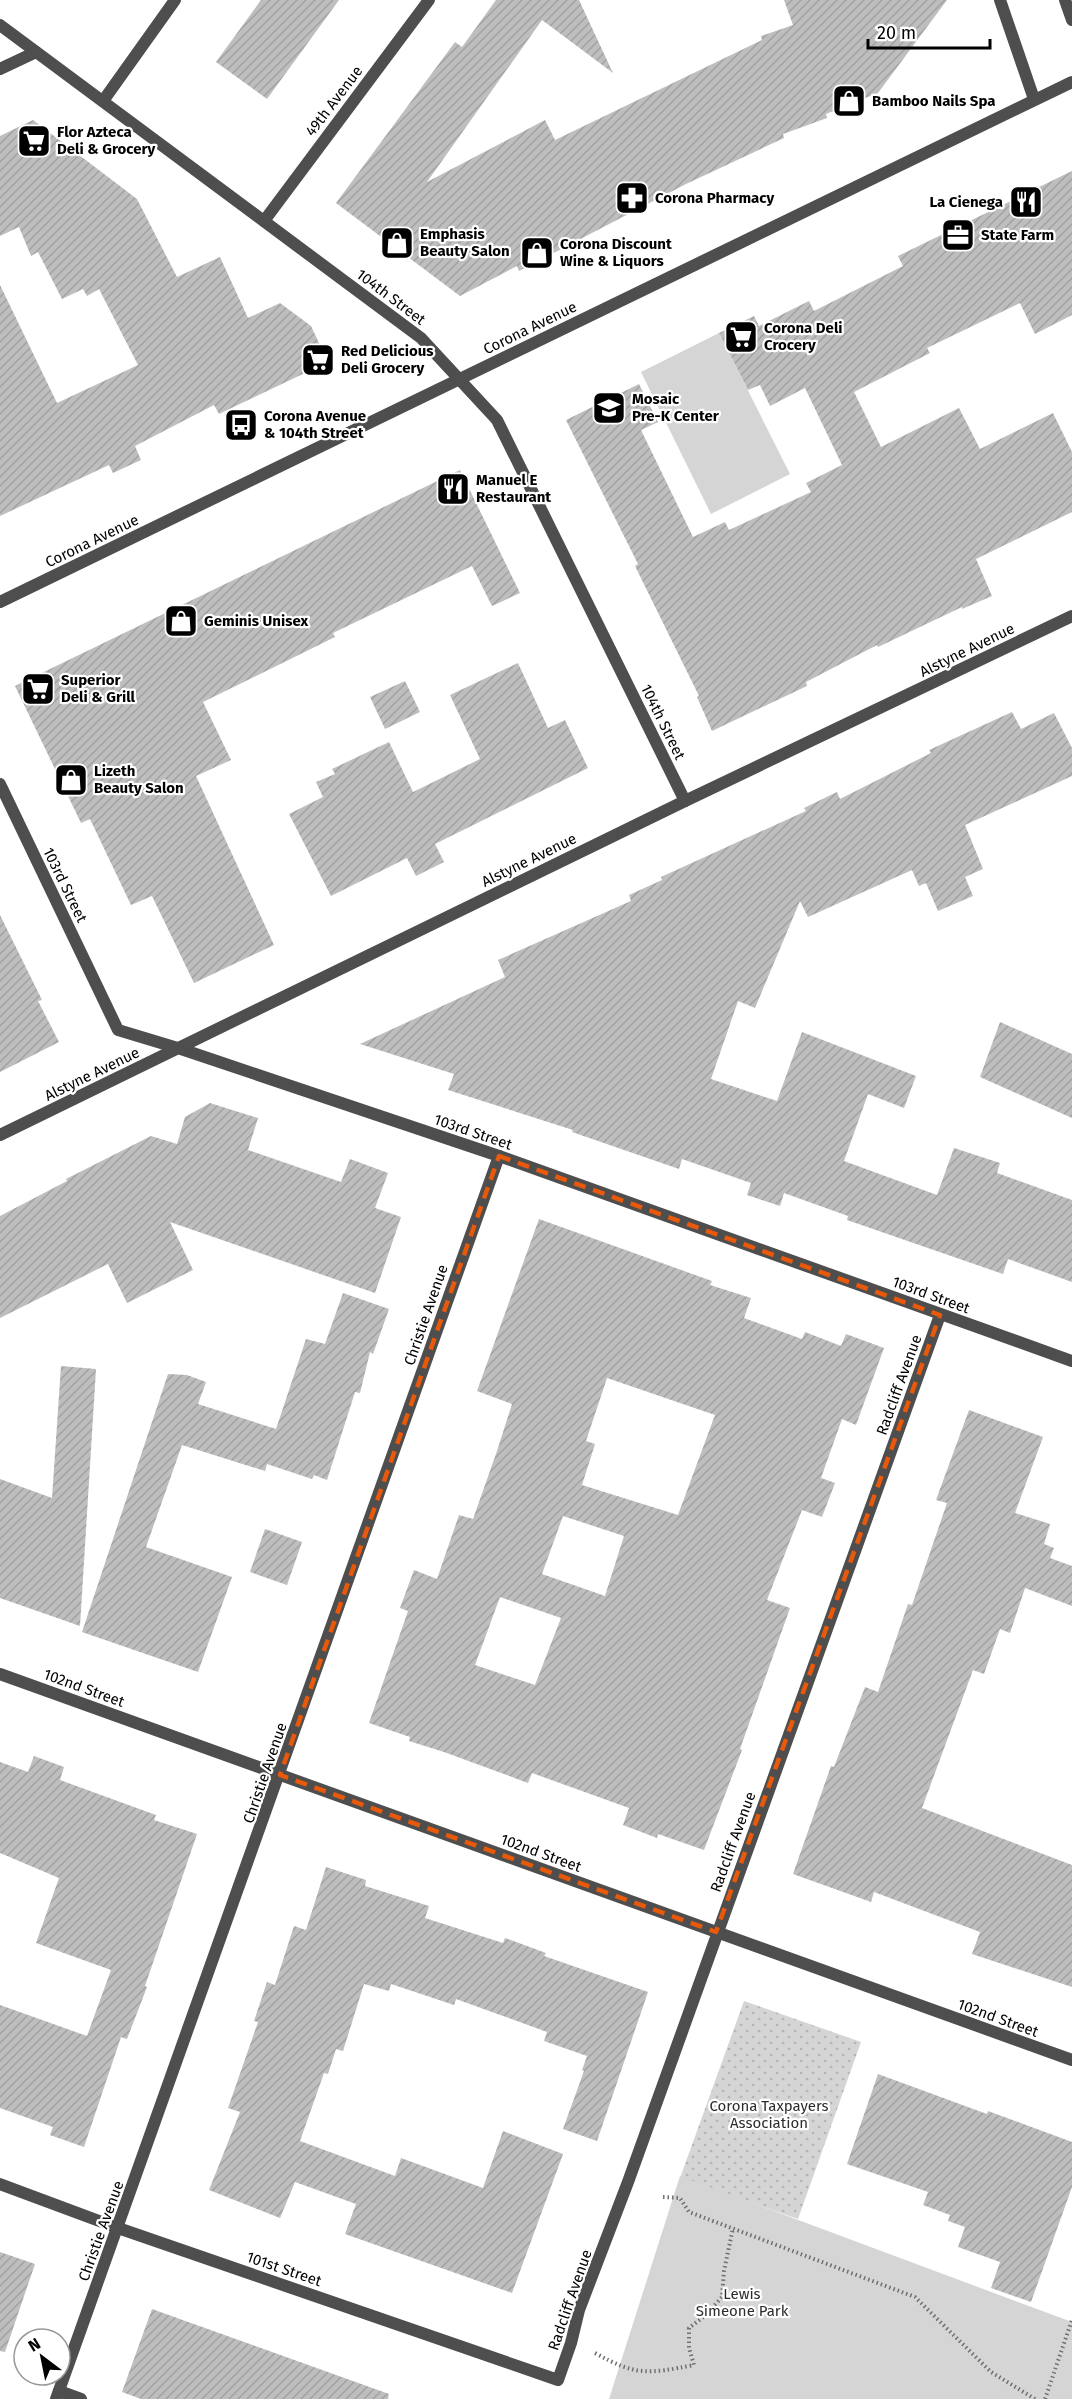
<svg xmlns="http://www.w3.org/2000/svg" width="1072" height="2399" font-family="'Fira Sans',sans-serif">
<defs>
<pattern id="grass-dots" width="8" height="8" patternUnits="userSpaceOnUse" patternTransform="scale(1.5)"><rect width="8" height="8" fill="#d5d5d5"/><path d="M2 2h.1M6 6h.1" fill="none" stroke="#b5b5b5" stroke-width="1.8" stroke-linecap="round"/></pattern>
<pattern id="building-hatch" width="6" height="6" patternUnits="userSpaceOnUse" patternTransform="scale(1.5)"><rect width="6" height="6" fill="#bebebe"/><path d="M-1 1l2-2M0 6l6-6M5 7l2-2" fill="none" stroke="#a2a2a2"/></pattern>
</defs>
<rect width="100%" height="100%" fill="#fff"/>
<polygon fill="url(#grass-dots)" points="744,2001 861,2042 798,2219 680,2178"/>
<g fill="#d5d5d5">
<polygon points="719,333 790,474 711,514 641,372"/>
<polygon points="680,2176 1072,2322 1072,2399 609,2399"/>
</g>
<g fill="url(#building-hatch)" fill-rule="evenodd">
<polygon points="261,0 339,0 267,99 216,62"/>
<polygon points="496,0 579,0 613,73 542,20 427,182 545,120 555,140 762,40 761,36 793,25 784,0 947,0 878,93 826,114 827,118 783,134 784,138 686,184 519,271 517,266 460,296 336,203 455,42 462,47"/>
<polygon points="33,120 137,199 177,277 220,257 248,318 280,303 311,326 328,362 219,414 214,405 135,446 141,460 113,473 109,465 0,516 0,285 57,403 138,365 99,289 87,296 83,289 62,299 38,252 31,256 19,227 0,236 0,136"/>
<polygon points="1072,171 1072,315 1035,334 1020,303 927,348 930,353 854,392 881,447 959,408 980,449 1053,413 1072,452 1072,512 976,559 992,596 962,609 962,607 878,647 877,645 806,682 807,686 712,731 697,697 699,696 635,566 638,564 566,420 639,384 658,422 641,430 693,537 725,522 729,530 811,492 806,483 842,465 805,388 770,406 760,385 748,390 719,333 754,316 759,326 809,301 814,311 903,266 898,256"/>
<polygon points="460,470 520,593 492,606 472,566 333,633 335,637 203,702 231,760 196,776 274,945 194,983 152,896 131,905 90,819 81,823 15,686"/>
<polygon points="518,663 548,728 565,720 588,768 435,844 444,862 416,876 407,858 331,896 289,814 323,797 316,782 335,774 332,769 389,742 413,792 480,759 450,695"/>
<polygon points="405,681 420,712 385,729 370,697"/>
<polygon points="1012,712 1021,729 1054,713 1072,748 1072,776 965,825 983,869 965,877 973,896 938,911 926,883 919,886 912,870 808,917 800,901 755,1008 738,1001 711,1079 777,1101 802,1032 916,1076 904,1108 868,1094 844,1161 937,1195 954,1148 1000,1163 997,1173 1072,1200 1072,1282 1008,1259 1003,1274 847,1220 848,1216 784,1193 780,1206 747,1195 751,1183 682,1159 679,1169 572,1132 573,1130 448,1090 454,1074 360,1044 505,977 498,960 631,901 629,895 662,880 661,877 806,811 804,808 837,792 840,799 931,753 929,750"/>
<polygon points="0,915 42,1000 38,1001 59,1042 0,1072"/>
<polygon points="1000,1022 1072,1054 1072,1118 980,1077"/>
<polygon points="210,1103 258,1118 248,1150 341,1182 350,1159 388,1173 375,1208 401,1217 375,1293 170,1222 193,1270 127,1303 108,1264 0,1318 0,1216 67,1181 66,1179 151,1136 177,1144 185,1117"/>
<path d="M539 1219 712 1281 710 1285 751 1298 744 1318 802 1339 805 1332 841 1346 846 1334 884 1348 856 1425 842 1419 821 1478 835 1483 822 1517 802 1510 767 1600 790 1608 740 1749 742 1750 704 1850 658 1834 657 1838 623 1825 629 1808 532 1773 528 1783 444 1752 409 1741 410 1737 369 1723 408 1611 400 1608 414 1570 437 1579 459 1515 473 1519 497 1451 512 1404 477 1391ZM607 1378 715 1415 678 1515 582 1485 595 1444 586 1441ZM563 1516 624 1536 605 1596 542 1574ZM500 1597 561 1618 535 1685 475 1665Z"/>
<polygon points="343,1293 389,1309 373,1354 370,1352 360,1393 355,1392 327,1480 314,1475 312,1479 267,1464 265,1471 182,1445 146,1547 232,1577 198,1672 82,1632 168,1374 187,1375 206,1382 198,1404 276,1429 306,1339 325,1344"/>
<polygon points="61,1366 96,1369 80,1626 0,1598 0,1479 52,1498"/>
<polygon points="969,1410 1043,1437 1015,1513 1050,1524 1044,1544 1054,1548 1050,1558 1072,1566 1072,1606 1025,1588 1010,1633 1000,1629 984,1674 973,1670 922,1808 1072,1865 1072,1987 972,1954 980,1932 874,1892 871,1902 793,1874 831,1766 834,1767 865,1687 878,1692 908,1604 912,1605 947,1503 936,1500"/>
<polygon points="265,1529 302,1542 287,1585 250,1572"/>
<polygon points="34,1756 64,1767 60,1780 156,1815 154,1820 197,1834 145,1986 147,1987 127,2039 121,2037 84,2147 50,2135 53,2127 0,2108 0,2005 87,2036 111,1970 36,1943 59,1878 0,1853 0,1762 28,1772"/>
<polygon points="326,1867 366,1880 365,1886 429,1906 425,1918 503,1943 505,1938 546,1953 544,1956 648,1992 597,2141 563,2129 584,2071 582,2070 587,2056 544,2041 547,2032 456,1999 454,2005 391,1984 389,1991 364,1984 343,2051 336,2049 328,2074 324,2073 300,2141 395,2176 401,2158 483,2188 503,2131 563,2154 512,2293 345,2234 356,2204 295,2182 280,2218 209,2190 240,2112 228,2108 258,2022 254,2021 267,1982 275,1985 294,1926 306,1930"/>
<polygon points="878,2074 987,2114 988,2111 1072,2142 1072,2187 1031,2302 991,2288 1000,2262 958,2247 965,2227 948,2221 950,2215 923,2205 928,2192 847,2164"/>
<polygon points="0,2252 35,2264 5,2352 0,2351"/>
<polygon points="152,2309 389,2394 388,2399 141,2399 122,2392"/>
</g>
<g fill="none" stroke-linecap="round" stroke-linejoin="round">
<g stroke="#707070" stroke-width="4" stroke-dasharray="1.5 3" stroke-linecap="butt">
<polyline points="663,2197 680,2198 689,2212 915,2297 991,2372 1035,2399"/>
<path d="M595 2353C636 2376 648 2374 694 2365L689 2348V2328L706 2315 722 2297 724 2271 733 2228"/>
<polyline points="1045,2399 1072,2320"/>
</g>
<g stroke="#4e4e4e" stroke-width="12">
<polyline points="103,101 175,0"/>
<polyline points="59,2391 81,2399"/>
</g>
<g stroke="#4e4e4e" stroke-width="12">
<polyline points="1000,0 1034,99"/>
<polyline points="1065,0 1072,20"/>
<polyline points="0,25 421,338 497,420 685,801"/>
<polyline points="0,69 36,52"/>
<polyline points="264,221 429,0"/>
<polyline points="0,602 1072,82"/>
<polyline points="0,784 118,1030 181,1049 499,1156 1072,1361"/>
<polyline points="0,1135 685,801 1072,616"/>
<polyline points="0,1674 1072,2060"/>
<polyline points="0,2184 118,2228 558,2380 571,2343 579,2310 628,2182 940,1315"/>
<polyline points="56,2399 499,1156"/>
</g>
</g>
<path fill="none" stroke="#e8590c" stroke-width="4.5" stroke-dasharray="12 8" stroke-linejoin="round" d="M499 1156 940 1315 716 1932 280 1775Z"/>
<defs>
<symbol id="shop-square" viewBox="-11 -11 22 22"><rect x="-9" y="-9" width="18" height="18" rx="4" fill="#000" stroke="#fff"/><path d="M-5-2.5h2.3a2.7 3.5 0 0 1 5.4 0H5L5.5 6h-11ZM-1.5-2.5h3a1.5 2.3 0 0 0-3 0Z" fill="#fff"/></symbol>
<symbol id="supermarket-square" viewBox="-11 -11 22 22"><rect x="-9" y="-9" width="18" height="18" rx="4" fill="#000" stroke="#fff"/><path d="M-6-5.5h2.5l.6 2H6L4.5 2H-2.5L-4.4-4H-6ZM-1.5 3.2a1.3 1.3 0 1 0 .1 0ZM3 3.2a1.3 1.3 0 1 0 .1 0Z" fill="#fff"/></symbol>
<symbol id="pharmacy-square" viewBox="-11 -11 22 22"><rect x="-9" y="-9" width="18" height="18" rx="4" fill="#000" stroke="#fff"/><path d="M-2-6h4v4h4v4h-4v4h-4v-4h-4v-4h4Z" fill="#fff"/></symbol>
<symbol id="restaurant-square" viewBox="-11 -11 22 22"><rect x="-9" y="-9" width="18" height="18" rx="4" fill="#000" stroke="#fff"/><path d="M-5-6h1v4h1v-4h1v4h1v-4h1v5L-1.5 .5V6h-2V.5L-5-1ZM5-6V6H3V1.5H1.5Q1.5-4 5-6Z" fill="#fff"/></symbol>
<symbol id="office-square" viewBox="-11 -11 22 22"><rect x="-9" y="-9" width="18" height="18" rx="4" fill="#000" stroke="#fff"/><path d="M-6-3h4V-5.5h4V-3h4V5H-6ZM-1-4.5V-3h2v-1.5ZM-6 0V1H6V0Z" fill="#fff"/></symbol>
<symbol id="school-square" viewBox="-11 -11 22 22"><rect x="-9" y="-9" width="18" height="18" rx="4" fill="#000" stroke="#fff"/><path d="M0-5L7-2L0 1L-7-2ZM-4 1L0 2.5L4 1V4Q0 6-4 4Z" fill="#fff"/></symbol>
<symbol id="bus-square" viewBox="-11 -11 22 22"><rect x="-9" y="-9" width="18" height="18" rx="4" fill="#000" stroke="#fff"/><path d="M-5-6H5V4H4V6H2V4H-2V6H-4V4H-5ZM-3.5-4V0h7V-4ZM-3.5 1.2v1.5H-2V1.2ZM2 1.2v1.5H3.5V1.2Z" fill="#fff"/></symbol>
</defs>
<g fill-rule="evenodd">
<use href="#shop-square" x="830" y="82" width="38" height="38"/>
<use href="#supermarket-square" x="15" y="122" width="38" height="38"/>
<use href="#pharmacy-square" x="613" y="179" width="38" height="38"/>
<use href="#restaurant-square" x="1007" y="183" width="38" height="38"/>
<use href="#office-square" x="939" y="216" width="38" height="38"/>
<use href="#shop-square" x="378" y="224" width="38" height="38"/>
<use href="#shop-square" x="518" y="234" width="38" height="38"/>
<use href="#supermarket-square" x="722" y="318" width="38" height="38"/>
<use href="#supermarket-square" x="299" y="341" width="38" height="38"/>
<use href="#school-square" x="590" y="389" width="38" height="38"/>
<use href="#bus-square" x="222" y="406" width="38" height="38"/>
<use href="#restaurant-square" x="434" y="470" width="38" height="38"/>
<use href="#shop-square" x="162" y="602" width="38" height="38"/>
<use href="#supermarket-square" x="19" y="670" width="38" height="38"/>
<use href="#shop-square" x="52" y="761" width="38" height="38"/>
</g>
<g text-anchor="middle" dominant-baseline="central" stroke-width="4.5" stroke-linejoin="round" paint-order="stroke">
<g font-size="15" fill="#000" stroke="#fff">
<text transform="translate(334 101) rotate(-53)">49th Avenue</text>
<text transform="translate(391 297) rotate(37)">104th Street</text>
<text transform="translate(530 328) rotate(-26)">Corona Avenue</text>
<text transform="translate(92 541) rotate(-26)">Corona Avenue</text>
<text transform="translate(967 650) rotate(-26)">Alstyne Avenue</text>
<text transform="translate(663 722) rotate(64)">104th Street</text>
<text transform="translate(529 860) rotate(-26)">Alstyne Avenue</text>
<text transform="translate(65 885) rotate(64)">103rd Street</text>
<text transform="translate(92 1074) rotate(-26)">Alstyne Avenue</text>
<text transform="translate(473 1132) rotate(19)">103rd Street</text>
<text transform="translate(931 1295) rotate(20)">103rd Street</text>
<text transform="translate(426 1315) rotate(-71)">Christie Avenue</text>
<text transform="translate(899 1385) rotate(-70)">Radcliff Avenue</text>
<text transform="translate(84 1688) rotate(20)">102nd Street</text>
<text transform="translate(265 1773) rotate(-71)">Christie Avenue</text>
<text transform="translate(733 1842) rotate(-70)">Radcliff Avenue</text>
<text transform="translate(541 1853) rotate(20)">102nd Street</text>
<text transform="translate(998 2018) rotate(20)">102nd Street</text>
<text transform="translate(101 2231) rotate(-70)">Christie Avenue</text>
<text transform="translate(284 2269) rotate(19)">101st Street</text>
<text transform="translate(570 2300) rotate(-71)">Radcliff Avenue</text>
</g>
<g font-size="15" font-weight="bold" fill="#000" stroke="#fff" text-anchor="start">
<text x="872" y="101">Bamboo Nails Spa</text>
<text x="57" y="132">Flor Azteca<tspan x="57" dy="17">Deli &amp; Grocery</tspan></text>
<text x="655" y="198">Corona Pharmacy</text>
<text x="1003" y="202" text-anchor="end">La Cienega</text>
<text x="420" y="234">Emphasis<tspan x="420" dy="17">Beauty Salon</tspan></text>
<text x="981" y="235">State Farm</text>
<text x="560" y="244">Corona Discount<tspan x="560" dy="17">Wine &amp; Liquors</tspan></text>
<text x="764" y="328">Corona Deli<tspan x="764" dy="17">Crocery</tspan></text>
<text x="341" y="351">Red Delicious<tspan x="341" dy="17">Deli Grocery</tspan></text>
<text x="632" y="399">Mosaic<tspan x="632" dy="17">Pre-K Center</tspan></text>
<text x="264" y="416">Corona Avenue<tspan x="264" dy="17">&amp; 104th Street</tspan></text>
<text x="476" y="480">Manuel E<tspan x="476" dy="17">Restaurant</tspan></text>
<text x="204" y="621">Geminis Unisex</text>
<text x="61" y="680">Superior<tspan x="61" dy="17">Deli &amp; Grill</tspan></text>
<text x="94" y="771">Lizeth<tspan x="94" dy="17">Beauty Salon</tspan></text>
</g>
<g font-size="15" fill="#2c2c2c" stroke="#fff">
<text x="769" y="2106">Corona Taxpayers<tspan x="769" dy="17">Association</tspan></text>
<text x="742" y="2294">Lewis<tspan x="742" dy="17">Simeone Park</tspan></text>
</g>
</g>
<g transform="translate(42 2357) rotate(328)"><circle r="28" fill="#ffffff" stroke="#999999" stroke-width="1.5"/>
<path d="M0-4.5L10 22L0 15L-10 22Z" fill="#000000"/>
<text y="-9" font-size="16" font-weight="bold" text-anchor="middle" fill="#000000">N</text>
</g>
<path d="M868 39v9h122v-9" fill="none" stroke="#000000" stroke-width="3"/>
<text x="877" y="39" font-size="18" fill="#000000" stroke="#ffffff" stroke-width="4.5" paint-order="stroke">20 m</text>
</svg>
